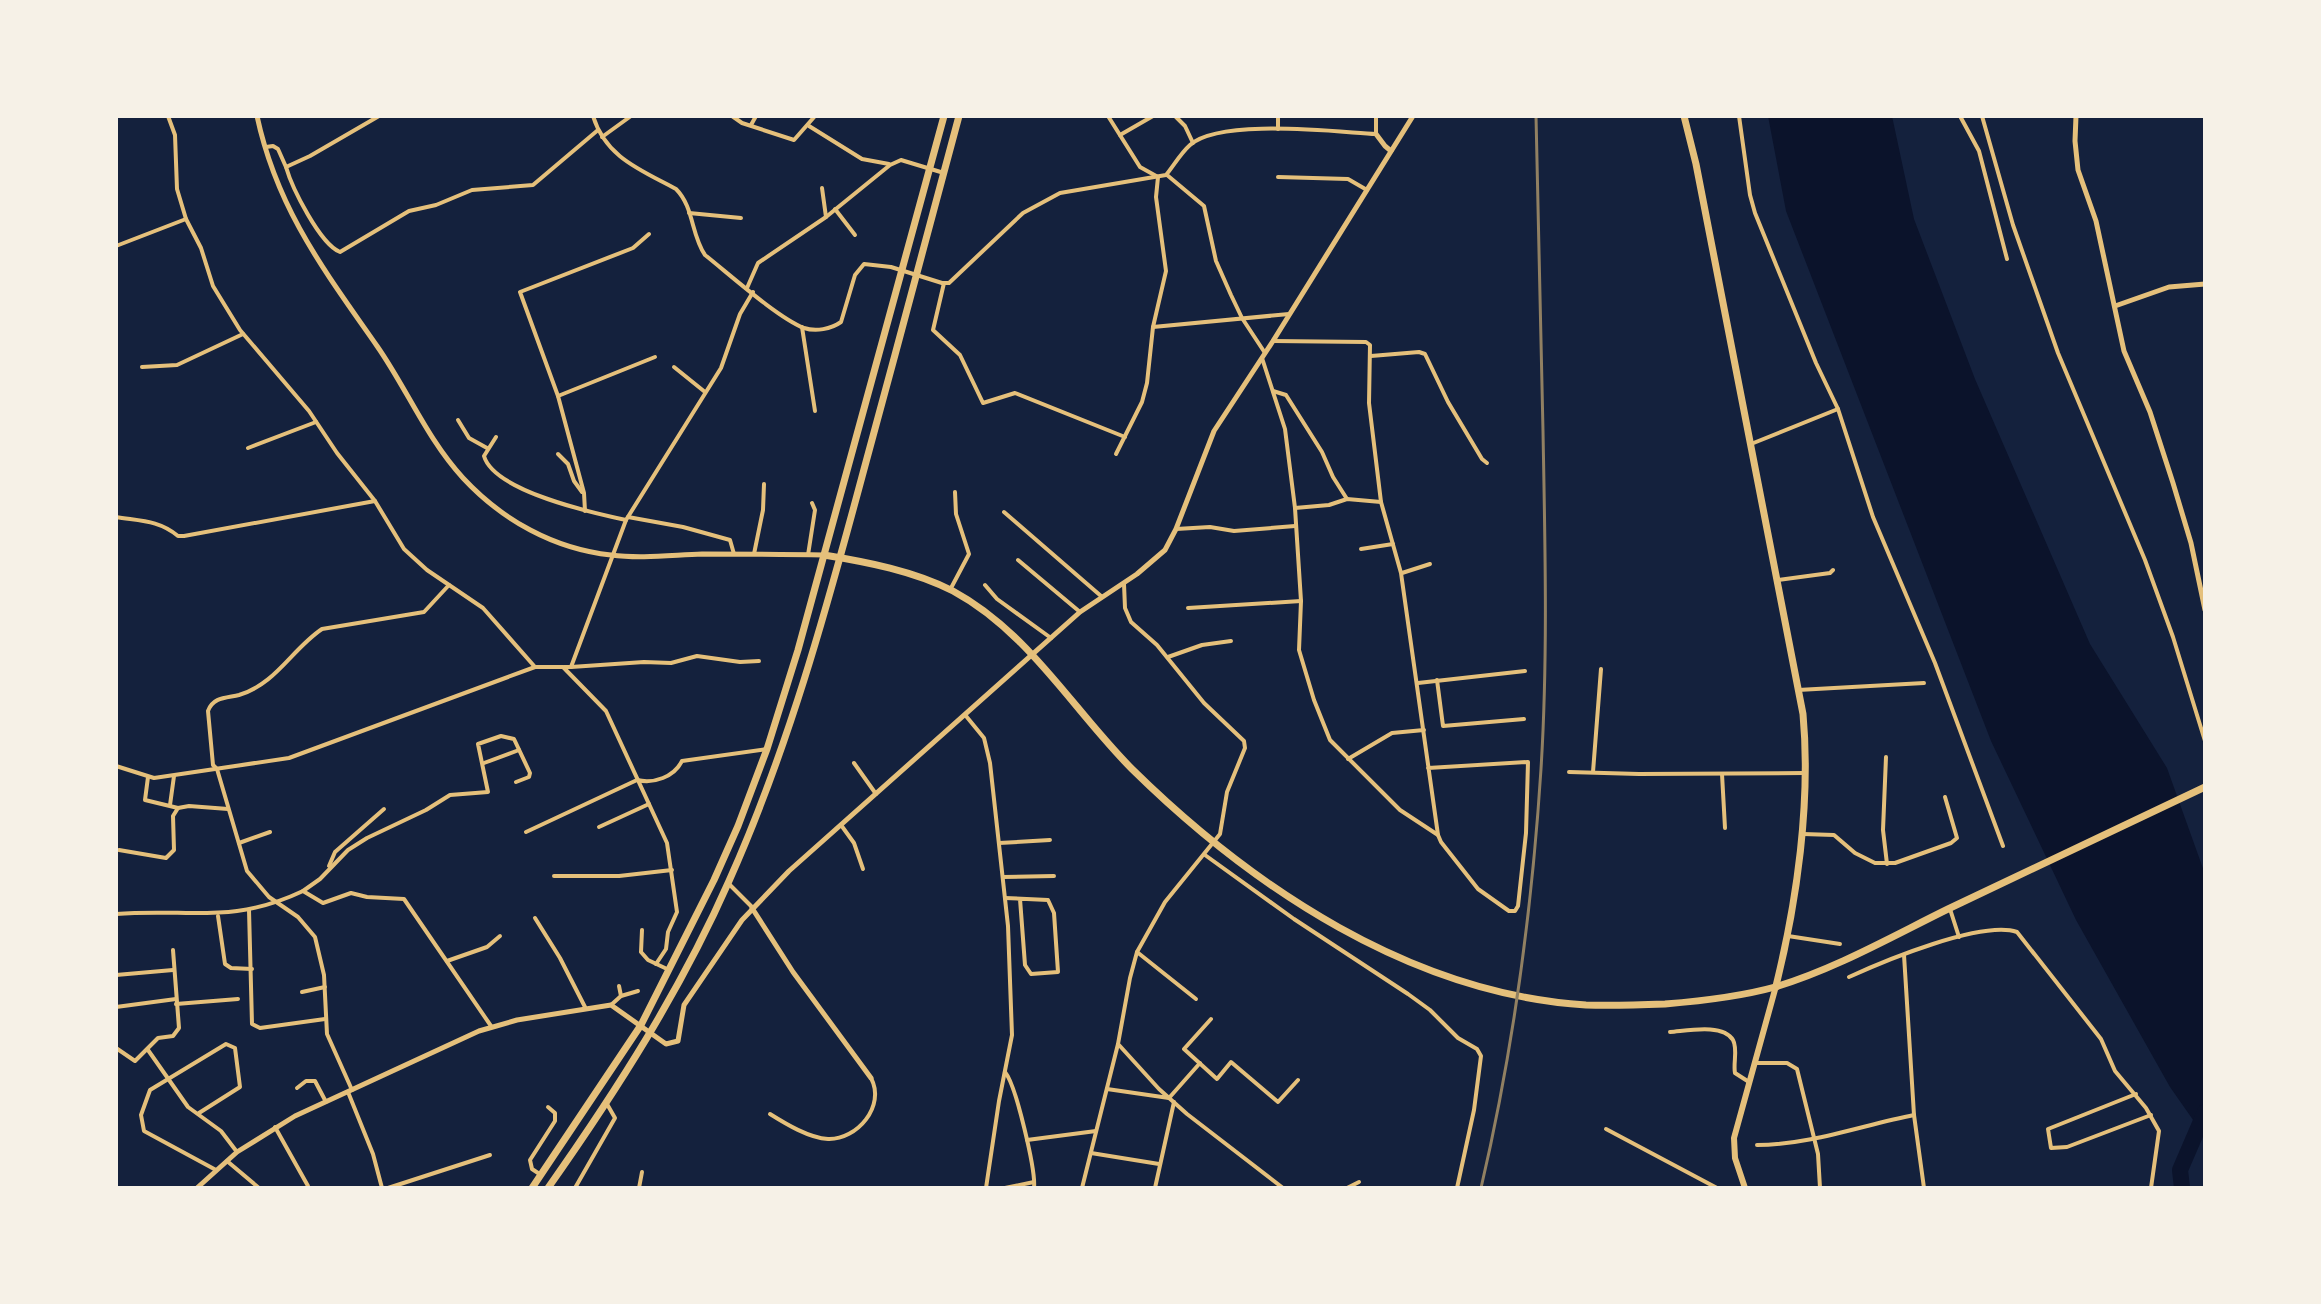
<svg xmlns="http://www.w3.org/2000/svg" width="2321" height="1304" font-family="Poppins,sans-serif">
<rect width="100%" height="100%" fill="#14213d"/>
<polygon fill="#0b132b" points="1768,116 1892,116 1914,219 1975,379 2090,644 2167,768 2205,874 2205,1137 2170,1087 2076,920 1991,741 1786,211"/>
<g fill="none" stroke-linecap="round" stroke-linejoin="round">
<polyline stroke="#0b132b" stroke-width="16" points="2182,1188 2180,1170 2205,1112"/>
<g stroke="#e5c07b" stroke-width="4">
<polyline points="168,116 175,135 177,189 186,219 201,248 213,286 240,330 309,411 337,453 375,501 404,549 427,570 483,608 535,667"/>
<path d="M593 116C606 158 641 170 676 189 694 207 691 235 705 255 729 274 778 318 804 328 816 332 831 329 841 322L855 275 864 264 891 267 942 283H949L1023 213 1060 193 1166 175C1174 165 1181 153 1190 145 1220 118 1336 132 1376 134V116"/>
<polyline points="732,116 742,123 794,140 815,116"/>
<polyline points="1108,116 1140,167 1158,177 1156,197 1166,271 1153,327 1289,314"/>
<polyline points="1175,116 1185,126 1193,143"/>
<polyline points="1278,116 1278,129"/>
<polyline points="1739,116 1750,195 1755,213 1816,363 1838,409 1873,517 1935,663 2003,846"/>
<polyline points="1960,116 1979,151 2007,259"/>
<polyline points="1982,116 2013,225 2058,353 2145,560 2173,637 2205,741"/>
<polyline points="751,125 756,116"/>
<polyline points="809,126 862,159 889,164"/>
<polyline points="1120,135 1153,116"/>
<polyline points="602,137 631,116"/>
<polyline points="266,147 273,146 278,149 286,167 310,156 379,116"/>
<path d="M286 167C292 188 320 244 340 252L409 211 436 205 472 190 533 185 598 130"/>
<polyline points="1167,175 1204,206 1216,261 1231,295 1242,318 1265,353"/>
<polyline points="1278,177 1348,179 1367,190"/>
<polyline points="822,188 826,217"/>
<polyline points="835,209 855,235"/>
<polyline points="689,213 741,218"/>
<polyline points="116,246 186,219"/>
<polyline points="944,283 933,330 960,355 983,403 1015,393 1125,437"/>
<polyline points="747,288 758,263 826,217 890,165 901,160 944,173"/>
<polyline points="802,327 815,411"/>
<polyline points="1273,341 1366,342 1370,345 1369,403 1381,502 1401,573 1438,835 1441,842 1478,889 1509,911 1515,911 1518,906 1526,833 1528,762 1428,768"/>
<polyline points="1371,356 1419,352 1425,354 1448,402 1482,459 1487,463"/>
<polyline points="1262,358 1285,429 1295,508 1301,601 1299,650 1314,700 1330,740 1400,810 1438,835"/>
<polyline points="142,367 177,365 243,334"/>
<polyline points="674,367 705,392"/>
<polyline points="1273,391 1286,395 1322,452 1333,477 1347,499"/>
<polyline points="558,396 655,357"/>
<polyline points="458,420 469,438 487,448"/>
<path d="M496 437 484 456C494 491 593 513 626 520"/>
<polyline points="1751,444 1838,409"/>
<polyline points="248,448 316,422"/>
<polyline points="558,454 568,464 574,481 582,492"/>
<polyline points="1116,454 1142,402 1147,383 1153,327"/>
<polyline points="1295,508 1329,505 1347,499 1381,502"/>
<polyline points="585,511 584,493 558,396 520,292 633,248 649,234"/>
<polyline points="1004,512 1101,596"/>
<path d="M116 517C140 521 159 520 178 536H184L375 501"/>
<polyline points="628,517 683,527 730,540 734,554"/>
<polyline points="1176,529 1210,527 1234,531 1295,526"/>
<polyline points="1361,549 1393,544"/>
<polyline points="754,554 763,510 764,484"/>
<polyline points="808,555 815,510 812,503"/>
<polyline points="1018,560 1080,612"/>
<polyline points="1402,573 1430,564"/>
<polyline points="1778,580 1830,573 1833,570"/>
<polyline points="985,585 997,599 1051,638"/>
<polyline points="950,590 969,554 956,514 955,492"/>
<polyline points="1188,608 1301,601"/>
<polyline points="1168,657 1202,645 1231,641"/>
<polyline points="564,667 571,667 626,520 721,368 740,314 753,292"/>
<polyline points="571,667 644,662 671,663 697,656 740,662 759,661"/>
<polyline points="1437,680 1443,726 1524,719"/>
<polyline points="1418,683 1525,671"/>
<polyline points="1798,690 1924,683"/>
<polyline points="966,716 984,738 990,763 1008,926 1012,1035 999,1101 986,1188"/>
<polyline points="1886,757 1883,830 1887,864"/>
<polyline points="1348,759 1392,733 1424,730"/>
<polyline points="484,763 519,750"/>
<polyline points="854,763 876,794"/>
<polyline points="116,766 154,778 289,758 535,667 563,667 606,711 667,843 677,912 668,932 666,949 656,964"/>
<polyline points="1569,772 1639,774 1804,773"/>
<polyline points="1593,772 1601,669"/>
<polyline points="1722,774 1725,828"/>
<polyline points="148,777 145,800 178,808"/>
<polyline points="170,805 174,776"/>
<polyline points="841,825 854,843 863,869"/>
<polyline points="599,827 649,804"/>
<path d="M526 832 637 780C654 784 674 777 682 761L767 749"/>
<polyline points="1803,834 1834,835 1855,853 1875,863 1895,863 1951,843 1957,838 1945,797"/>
<polyline points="239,843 270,832"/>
<polyline points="999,843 1050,840"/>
<polyline points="119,850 166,858 174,850 173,816 178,808 189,806 228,809"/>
<polyline points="1205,855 1294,919 1408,994 1430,1010 1458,1038 1477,1049 1481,1056 1474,1110 1457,1188"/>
<polyline points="329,866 335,852 384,809"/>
<polyline points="554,876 619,876 672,870"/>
<polyline points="1003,877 1054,876"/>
<polyline points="728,883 752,907"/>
<polyline points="303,891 320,879 348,850 367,838 426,810 450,795 488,792 478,744 501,736 514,739 530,773 529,777 516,782"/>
<polyline points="1005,898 1048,900 1054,913 1058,972 1031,974 1025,965 1020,899"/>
<polyline points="1950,909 1959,937"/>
<polyline points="249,910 252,1024 260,1028 325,1019"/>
<path d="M116 914C189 908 231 925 303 891L323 903 351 893 367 897 404 899 491 1026"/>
<polyline points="218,916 225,964 231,968 252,969"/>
<polyline points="535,918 560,958 586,1009"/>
<polyline points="642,930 641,952 648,960 667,969"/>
<polyline points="1788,936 1840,944"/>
<polyline points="1137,952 1196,999"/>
<polyline points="1904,955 1914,1115 1924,1188"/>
<polyline points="447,961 487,947 500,936"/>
<polyline points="116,975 173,970"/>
<path d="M1849 977C1884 961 1982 920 2017 932L2101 1039 2115 1071 2146 1108 2159 1131 2151 1188"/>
<polyline points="619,986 621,996"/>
<polyline points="302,992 325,987"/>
<polyline points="176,1004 238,999"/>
<polyline points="611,1005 621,996 638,991"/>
<polyline points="116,1007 176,999"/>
<polyline points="1211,1019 1184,1049 1217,1079 1231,1062 1278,1102 1298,1080"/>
<path d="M1670 1032C1686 1031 1723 1023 1733 1040 1738 1049 1733 1063 1735 1073L1749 1082"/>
<polyline points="1119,1045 1159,1089 1187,1114 1283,1188"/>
<polyline points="116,1048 135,1061 158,1038 173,1036 179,1028 173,950"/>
<polyline points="148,1050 188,1107 221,1131 237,1152"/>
<polyline points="1754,1063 1787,1063 1797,1069 1818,1154 1820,1188"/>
<path d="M1005 1072C1016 1085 1036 1171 1034 1188"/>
<polyline points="297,1088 306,1081 315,1081 326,1102"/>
<polyline points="1107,1089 1169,1098 1200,1063"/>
<path d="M352 1090 327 1034 324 975 315 937 298 917 269 897 247 871 217 769 213 765 208 711C213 697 226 698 239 695 276 684 292 649 322 629L424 612 449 585"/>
<polyline points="348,1092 373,1154 382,1188"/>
<polyline points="2136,1094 2048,1129 2051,1148 2067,1147 2151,1115"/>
<polyline points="199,1113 240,1087 235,1048 226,1044 150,1090 141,1115 144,1131 216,1170"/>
<path d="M770 1114C786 1124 809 1138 828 1139 857 1140 886 1106 871 1078"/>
<polyline points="275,1127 308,1186"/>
<polyline points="1606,1129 1717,1188"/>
<polyline points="1027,1140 1096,1131"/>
<path d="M1757 1145C1810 1145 1863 1125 1914 1115"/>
<polyline points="1091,1153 1159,1164"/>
<polyline points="227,1161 259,1188"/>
<polyline points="541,1175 532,1169 530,1160 555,1121 555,1113 548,1107"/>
<polyline points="388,1188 490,1155"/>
<polyline points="575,1188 615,1118 607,1104"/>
<polyline points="639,1188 642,1172"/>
<polyline points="1005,1188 1034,1182"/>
<polyline points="1082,1188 1118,1044 1130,978 1137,952 1165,902 1220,834 1227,792 1245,748 1244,741 1204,703 1157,645 1131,622 1125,608 1124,584"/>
<polyline points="1155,1188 1174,1102"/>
<polyline points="1347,1188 1359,1182"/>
</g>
<g stroke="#e5c07b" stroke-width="5">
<path d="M257 116C277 209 324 270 377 346 407 389 427 439 463 478 502 520 554 549 611 555 641 559 672 555 702 554 743 554 784 554 824 555"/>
<polyline points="2076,116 2075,141 2078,170 2096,221 2124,351 2150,412 2173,483 2191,543 2205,610"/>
<polyline points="1376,134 1385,146 1391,151"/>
<polyline points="2115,306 2169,287 2205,284"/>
<polyline points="752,908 793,972 871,1078"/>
<polyline points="197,1188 237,1152 295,1116 479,1031 517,1020 611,1005 666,1044 678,1041 684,1005 742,920 789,871 1080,612 1137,574 1165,550 1176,529 1214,431 1273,341 1413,116"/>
</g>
<polyline stroke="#e5c07b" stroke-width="6" points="1745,1188 1735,1158 1734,1138 1776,986"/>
<g stroke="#e5c07b" stroke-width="7">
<path d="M1684 116 1696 164 1803 714C1811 802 1797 901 1776 986"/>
<path d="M824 555C867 562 914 571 953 591 1029 632 1073 710 1132 769 1253 888 1412 994 1586 1005 1613 1006 1639 1005 1665 1004 1702 1001 1739 997 1775 987 1835 969 1891 937 1948 909 2033 868 2119 828 2205 787"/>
</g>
<g stroke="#e5c07b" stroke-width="7">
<polyline points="532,1188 641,1025 714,880 738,826 767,749 798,650 944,116"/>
<path d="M548 1188C617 1090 681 990 729 881 788 749 826 611 863 473 895 354 928 235 959 116"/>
</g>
<path stroke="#918062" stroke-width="3" d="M1481 1188C1513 1051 1532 910 1541 769 1548 657 1545 543 1543 431 1541 326 1539 221 1536 116"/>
</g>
<rect width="2321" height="1304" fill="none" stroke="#f6f1e7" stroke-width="236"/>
</svg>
